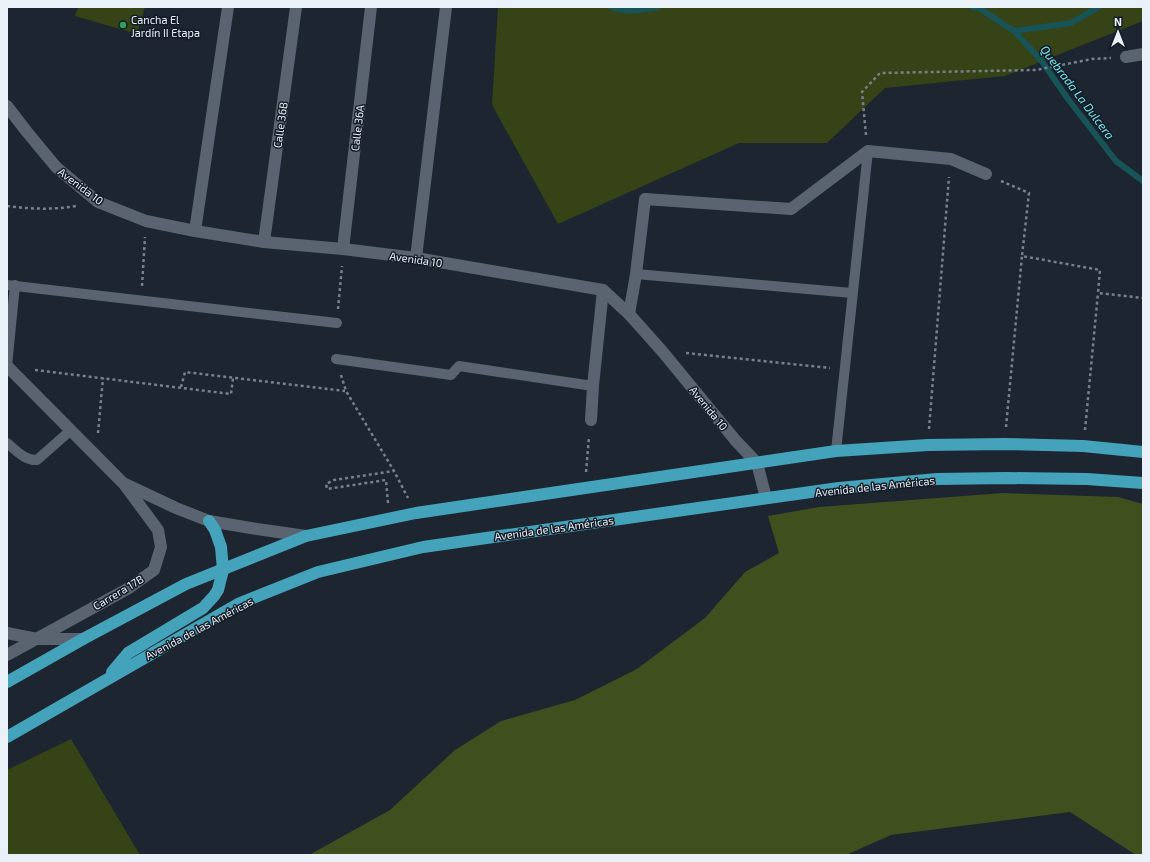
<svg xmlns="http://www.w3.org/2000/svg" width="1150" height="862" font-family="'Exo 2',sans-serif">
<rect width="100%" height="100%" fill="#1c2530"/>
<g fill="#354317">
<polygon points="78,7 145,7 137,34 75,16"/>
<polygon points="498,7 1143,7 1143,21 1005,76 885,88 827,143 739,143 558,224 492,105"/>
<polygon points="71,739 140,855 7,855 7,770"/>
</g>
<polygon fill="#3f4f1e" points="1003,493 1118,497 1143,504 1143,855 1136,855 1070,812 891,835 846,855 309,855 390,810 455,750 501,721 575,700 637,669 705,618 745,572 779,553 768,516 819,507"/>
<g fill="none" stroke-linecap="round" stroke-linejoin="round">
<g stroke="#175357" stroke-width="6">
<path d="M611 7C626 13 643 10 658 7"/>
<polyline points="972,7 979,8 1014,31 1041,60 1068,99 1116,161 1143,181"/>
<polyline points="1014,31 1071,23 1099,7"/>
</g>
<g stroke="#788089" stroke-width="2.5" stroke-dasharray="3 3" stroke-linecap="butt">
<polyline points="866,135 862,92 880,73 1036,70 1092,59 1111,58"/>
<polyline points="1001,181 1029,193 1022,256 1100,270 1098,293 1143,298"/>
<path d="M7 206C30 209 53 210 76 206"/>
<polyline points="142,286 145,237"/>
<polyline points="338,309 342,266"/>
<polyline points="686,353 830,368"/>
<polyline points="35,370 231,394 233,378"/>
<polyline points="341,375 346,391 394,471 408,498"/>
<polyline points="181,387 185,372 345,391"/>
<polyline points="1006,427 1022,256"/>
<polyline points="929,429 949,177"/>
<polyline points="1085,430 1098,293"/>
<polyline points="98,433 103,378"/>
<polyline points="586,472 589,437"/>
<polyline points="388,503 386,480 327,489 326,484 334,480 394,471"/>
</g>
<g stroke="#5a6471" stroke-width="10">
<polyline points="636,274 852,293"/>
<polyline points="7,285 337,323"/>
<polyline points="336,359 451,375 459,366 593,386"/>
<polyline points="7,366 15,285"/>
<path d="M7 443C16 450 25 461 37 460L71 430"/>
<polyline points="836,451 868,151"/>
</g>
<g stroke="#5a6471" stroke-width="12">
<polyline points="1126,57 1143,54"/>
<polyline points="7,106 27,132 56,167 98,202 146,221 195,231 264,242 343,249 416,258 603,290 629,314 662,351 736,441 757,463 766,498"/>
<polyline points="195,231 228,7"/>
<polyline points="264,242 296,7"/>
<polyline points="343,249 371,7"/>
<polyline points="416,258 446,7"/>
<polyline points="629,314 636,274 645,199 791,209 868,151 951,159 986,174"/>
<polyline points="591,420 593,386 603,290"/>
<polyline points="7,633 37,639 83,639"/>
</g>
<g stroke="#5a6471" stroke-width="12">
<polyline points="7,366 124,484 158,530 161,547 154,570 129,588 7,655"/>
<polyline points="125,484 176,508 209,521 257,529 306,536"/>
</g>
<g stroke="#44a3ba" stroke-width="12">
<polyline points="112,672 128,653 203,608 214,596 218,590 223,570 221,547 215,530 209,521"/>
<polyline points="7,682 83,639 186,584 306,536 416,513 836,451 928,445 1004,444 1083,446 1143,452"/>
<polyline points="7,737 240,603 318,572 423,547 839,488 937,479 1007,478 1087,479 1143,483"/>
</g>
</g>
<circle fill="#2e9e5b" stroke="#131b26" stroke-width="1.5" cx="123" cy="25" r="4"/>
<g text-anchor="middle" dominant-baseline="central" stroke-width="3" stroke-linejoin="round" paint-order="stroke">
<g font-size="11" fill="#ebf1f8" stroke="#131b26" text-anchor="start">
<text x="131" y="19">Cancha El<tspan x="131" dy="13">Jardín II Etapa</tspan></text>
</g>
<g font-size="11" fill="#ebf1f8" stroke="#131b26">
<text transform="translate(280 125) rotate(-82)">Calle 36B</text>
<text transform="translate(357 128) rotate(-83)">Calle 36A</text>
<text transform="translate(81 186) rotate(37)">Avenida 10</text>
<text transform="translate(416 259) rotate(8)">Avenida 10</text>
<text transform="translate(709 408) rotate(51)">Avenida 10</text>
<text transform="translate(875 486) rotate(-6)">Avenida de las Américas</text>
<text transform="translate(554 528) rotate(-8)">Avenida de las Américas</text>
<text transform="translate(118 592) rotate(-31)">Carrera 17B</text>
<text transform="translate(199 628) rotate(-28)">Avenida de las Américas</text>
</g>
<g font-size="12" font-style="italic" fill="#76e8f0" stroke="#131b26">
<text transform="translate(1078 92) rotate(53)">Quebrada La Dulcera</text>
</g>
</g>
<rect width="1150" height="862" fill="none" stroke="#ebf1f8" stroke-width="16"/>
<g transform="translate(1118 32)" stroke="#131b26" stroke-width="3" paint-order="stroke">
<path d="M0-3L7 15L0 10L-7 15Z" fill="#ebf1f8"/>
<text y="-6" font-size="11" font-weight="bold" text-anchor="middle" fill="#ebf1f8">N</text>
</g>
</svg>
